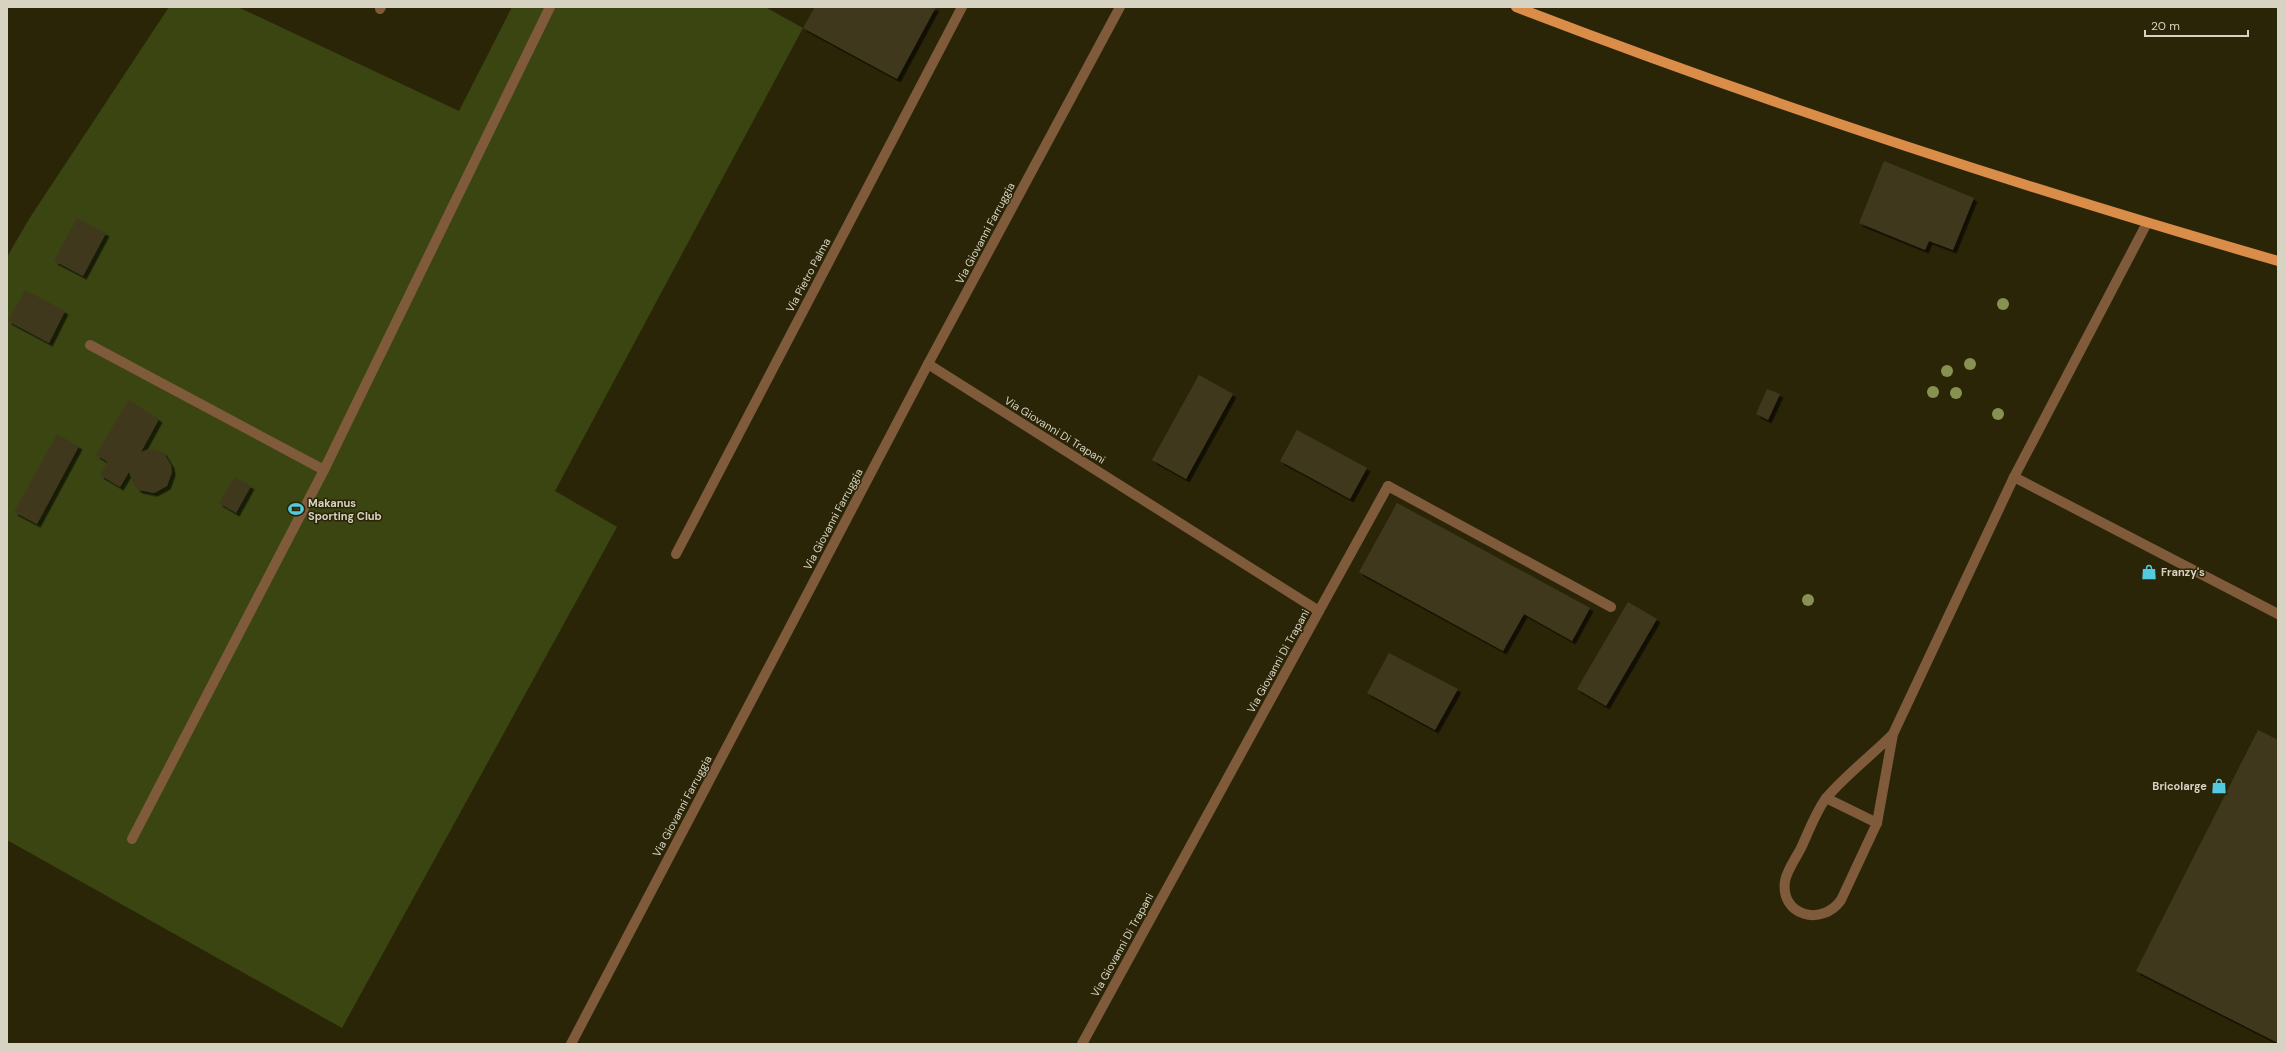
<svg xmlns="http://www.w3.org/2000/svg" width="2285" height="1051" font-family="'DM Sans',sans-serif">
<defs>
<filter id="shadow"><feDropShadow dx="3.5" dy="3.5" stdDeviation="0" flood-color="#0009"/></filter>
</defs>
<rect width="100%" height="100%" fill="#2b2508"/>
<polygon fill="#3a4511" points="169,7 238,7 459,111 512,7 765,7 803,28 555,491 617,527 342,1028 7,840 7,257 29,219"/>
<g fill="#40391d" filter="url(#shadow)">
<polygon points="815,7 936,7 897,79 803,28"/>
<polygon points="1884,161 1974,198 1953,250 1929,241 1925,250 1859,223"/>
<polygon points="77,218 106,233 83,276 54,261"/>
<polygon points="25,290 65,311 49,343 8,321"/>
<polygon points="1199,375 1233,394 1186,479 1152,460"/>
<polygon points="1767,389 1780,394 1768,420 1756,414"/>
<polygon points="128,400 159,419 141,452 149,449 163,452 171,465 172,472 167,486 154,493 139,490 134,485 129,472 120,487 100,475 108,462 96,455"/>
<polygon points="1297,430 1367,468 1350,499 1280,461"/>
<polygon points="57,434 79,446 37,524 14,512"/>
<polygon points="234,477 251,486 236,513 219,503"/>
<polygon points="1397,503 1590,608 1572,641 1524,614 1503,651 1359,572"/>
<polygon points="1628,602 1657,619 1606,706 1577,689"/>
<polygon points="1389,653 1458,689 1435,730 1367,693"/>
<polygon points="2258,730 2278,740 2278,1043 2136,971"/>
</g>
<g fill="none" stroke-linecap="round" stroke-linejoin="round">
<g stroke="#7f5a3b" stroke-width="10">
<polyline points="380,9 381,7"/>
<polyline points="90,345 324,470"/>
<polyline points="2014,477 2278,614"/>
<polyline points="1388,486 1611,607"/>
<polyline points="132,839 324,470 550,7"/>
</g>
<g stroke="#7f5a3b" stroke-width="10">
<polyline points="928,364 1319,611 1082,1044"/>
<polyline points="676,554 962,7"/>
<polyline points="1319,611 1388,486"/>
<path d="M1893 734C1872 755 1847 774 1827 797 1817 809 1808 833 1801 848 1796 858 1787 870 1785 881 1780 916 1822 927 1841 900L1877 823 1893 734 2014 477 2147 223"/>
<polyline points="1826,798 1877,823"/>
<polyline points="571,1044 928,364 1120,7"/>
</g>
<path stroke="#da8c49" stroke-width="10" d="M1516 7C1766 103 2021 187 2278 261"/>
</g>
<g fill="#879152">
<circle cx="2003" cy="304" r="6"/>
<circle cx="1970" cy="364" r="6"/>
<circle cx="1947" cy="371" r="6"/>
<circle cx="1933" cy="392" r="6"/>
<circle cx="1956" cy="393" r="6"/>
<circle cx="1998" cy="414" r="6"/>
<circle cx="1808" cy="600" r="6"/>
</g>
<defs>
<symbol id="stadium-bare" viewBox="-9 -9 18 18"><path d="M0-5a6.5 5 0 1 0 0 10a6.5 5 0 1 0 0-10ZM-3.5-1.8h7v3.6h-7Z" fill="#54cade" stroke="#2b2508" stroke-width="2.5" paint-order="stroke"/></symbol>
<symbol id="shop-bare" viewBox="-9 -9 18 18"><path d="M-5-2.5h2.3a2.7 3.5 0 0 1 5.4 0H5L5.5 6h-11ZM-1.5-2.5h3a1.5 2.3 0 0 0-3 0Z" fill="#54cade" stroke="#2b2508" stroke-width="2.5" paint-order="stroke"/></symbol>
</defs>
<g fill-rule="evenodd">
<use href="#stadium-bare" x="285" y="498" width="22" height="22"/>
<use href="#shop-bare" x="2138" y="561" width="22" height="22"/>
<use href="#shop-bare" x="2208" y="775" width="22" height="22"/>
</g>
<g text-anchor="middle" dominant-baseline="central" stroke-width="3" stroke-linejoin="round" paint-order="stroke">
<g font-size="11" fill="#d7d3c3" stroke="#2b2508">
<text transform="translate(985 233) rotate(-62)">Via Giovanni Farruggia</text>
<text transform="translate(808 275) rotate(-62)">Via Pietro Palma</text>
<text transform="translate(1055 430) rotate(32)">Via Giovanni Di Trapani</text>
<text transform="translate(833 519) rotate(-62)">Via Giovanni Farruggia</text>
<text transform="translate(1278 661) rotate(-61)">Via Giovanni Di Trapani</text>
<text transform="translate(682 806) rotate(-62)">Via Giovanni Farruggia</text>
<text transform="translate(1122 945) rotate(-61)">Via Giovanni Di Trapani</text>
</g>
<g font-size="11" font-weight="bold" fill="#d7d3c3" stroke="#2b2508" text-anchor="start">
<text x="308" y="503">Makanus<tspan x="308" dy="13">Sporting Club</tspan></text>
<text x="2161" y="572">Franzy's</text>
<text x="2207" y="786" text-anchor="end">Bricolarge</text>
</g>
</g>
<rect width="2285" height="1051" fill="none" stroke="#d7d3c3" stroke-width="16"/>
<path d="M2145 30v6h103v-6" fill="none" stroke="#d7d3c3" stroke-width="2"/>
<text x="2151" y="30" font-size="12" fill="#d7d3c3" stroke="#2b2508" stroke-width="3" paint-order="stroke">20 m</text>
</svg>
